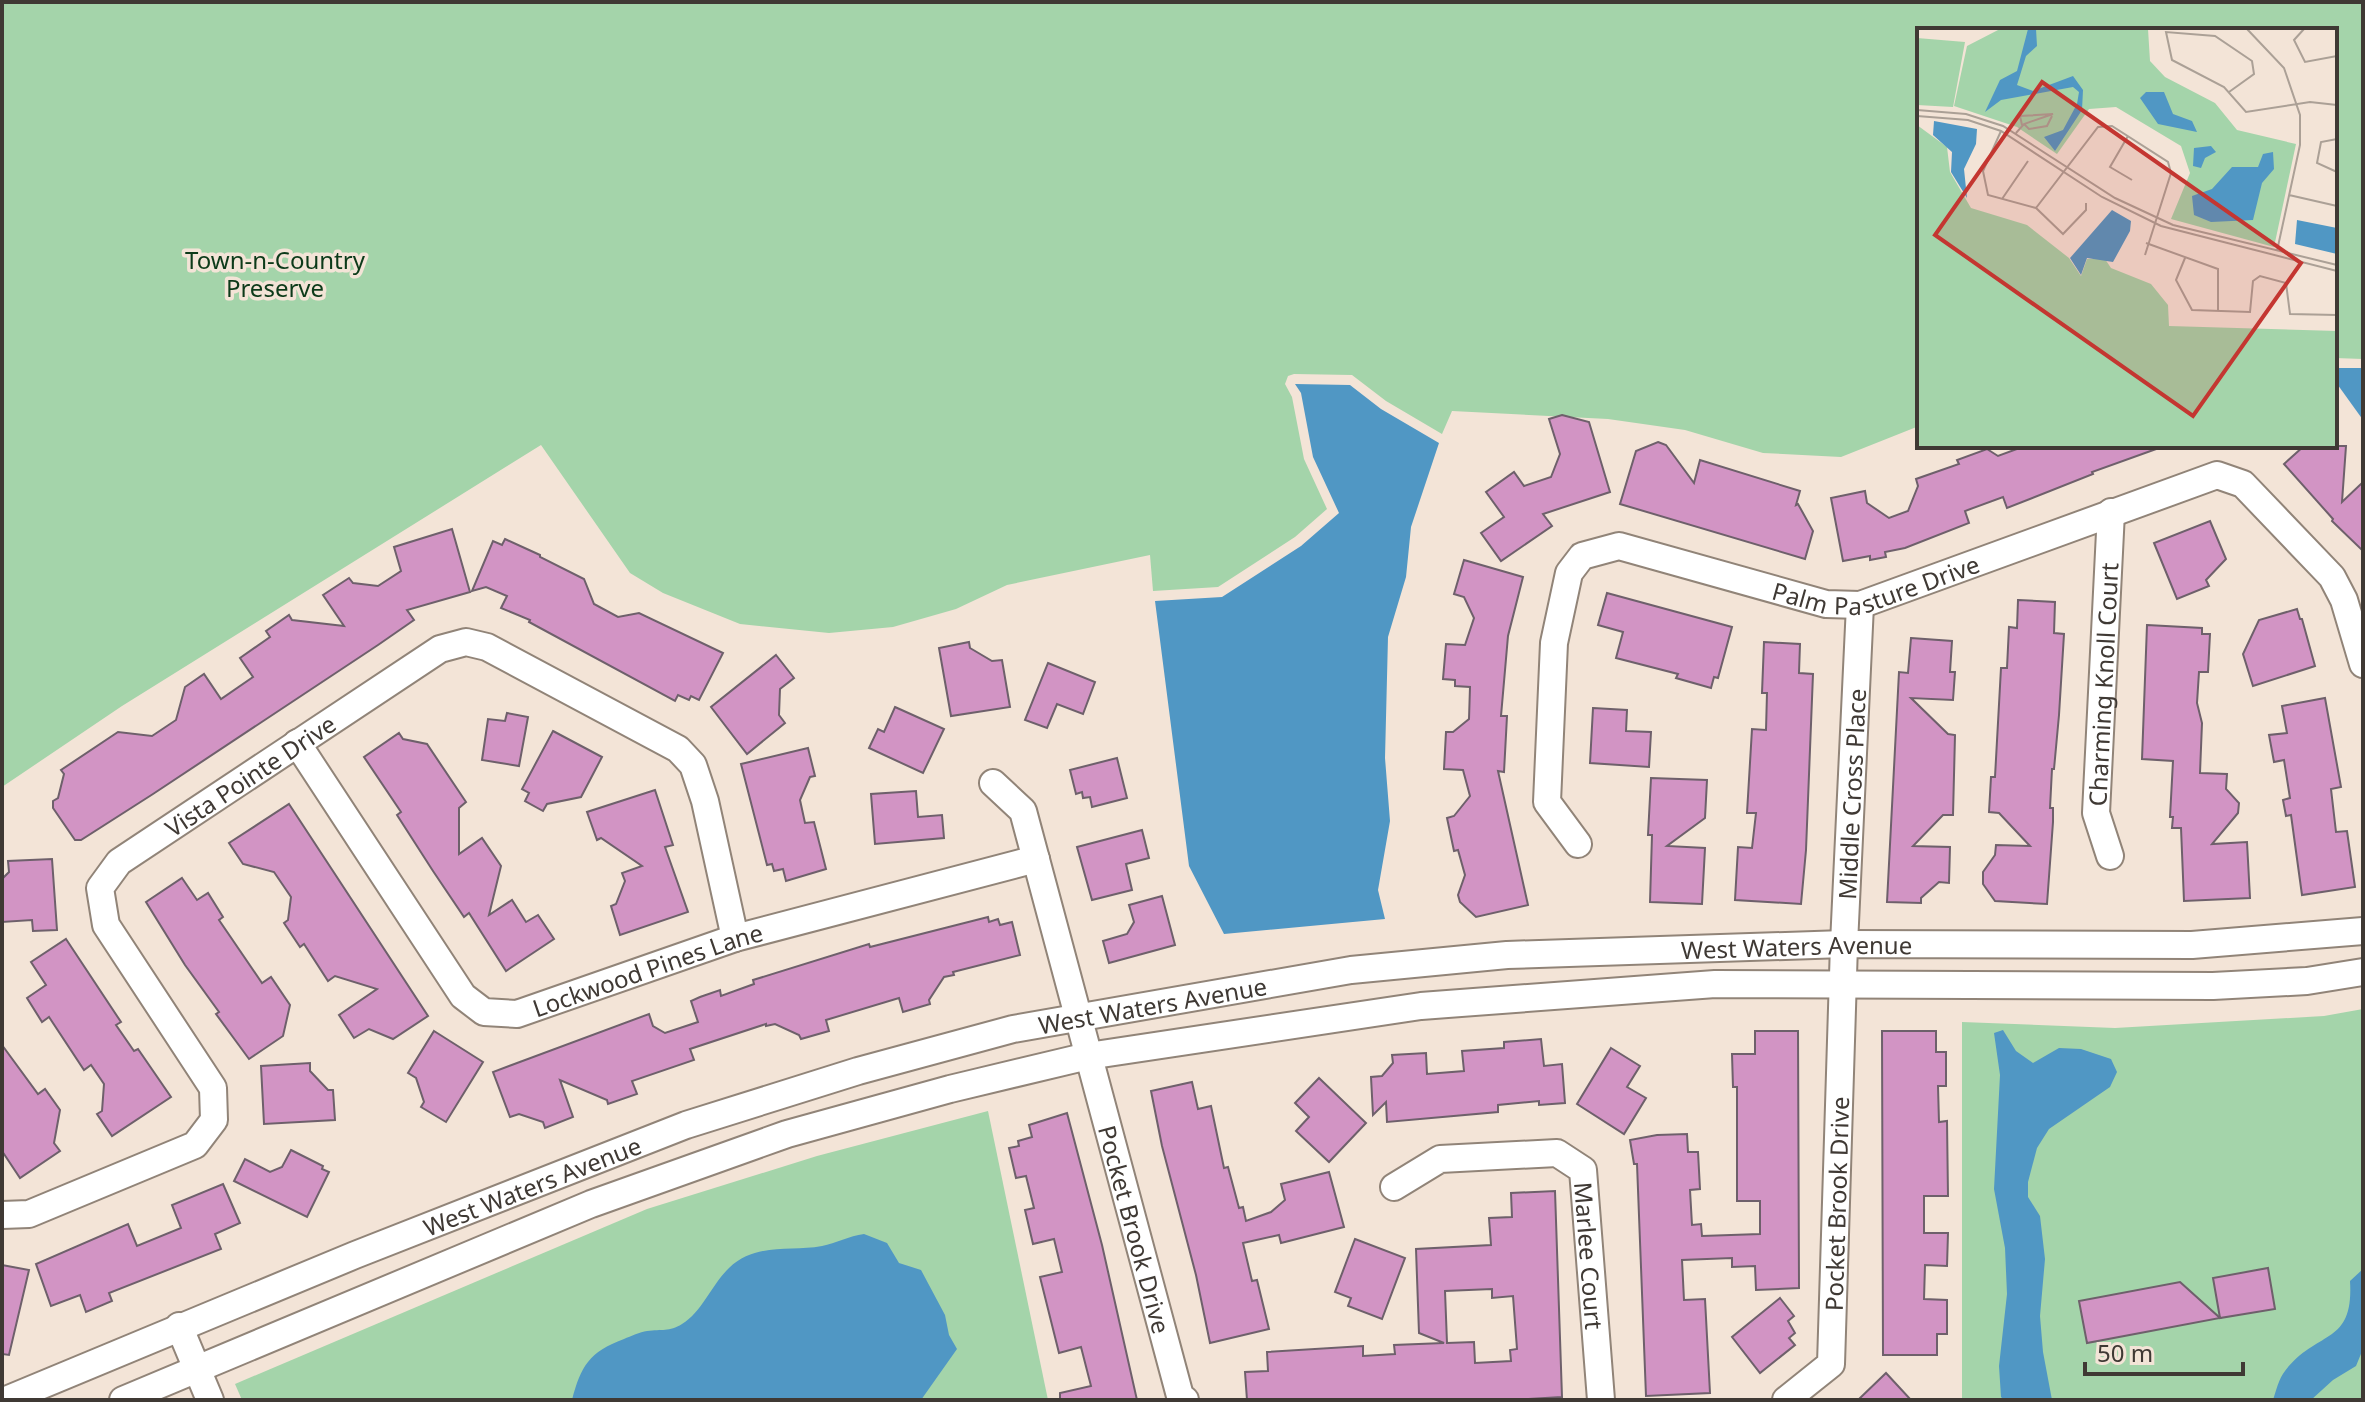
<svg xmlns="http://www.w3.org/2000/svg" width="2365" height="1402" font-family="'Noto Sans',sans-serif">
<rect width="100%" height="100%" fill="#f3e4d7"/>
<g fill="#a4d4aa">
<polygon points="2,2 2363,2 2363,359 2335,358 2335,30 1919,30 1919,426 1841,457 1763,453 1685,430 1608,419 1452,411 1442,434 1386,401 1352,375 1294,374 1288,376 1285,384 1292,397 1304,459 1327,509 1295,537 1218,587 1153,591 1150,555 1007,585 956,609 893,627 829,633 740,624 663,593 630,573 541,445 122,706 2,787"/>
<polygon points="2363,1009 2363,1400 1962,1400 1962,1022 2115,1028 2324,1016"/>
<polygon points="988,1111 1048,1400 242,1400 235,1384 647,1209 817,1156"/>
</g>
<g fill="#5097c4">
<polygon points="2335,368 2363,368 2363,420 2335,381"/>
<polygon points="1295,384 1350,385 1381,409 1439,443 1411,527 1406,577 1388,637 1385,758 1390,821 1378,890 1385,919 1224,934 1189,866 1155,601 1222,597 1301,546 1339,513 1313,457 1301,393"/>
<polygon points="2003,1030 2016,1051 2033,1063 2059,1048 2081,1049 2111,1059 2117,1072 2110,1087 2049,1129 2037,1148 2028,1182 2028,1197 2040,1216 2045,1259 2040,1316 2043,1352 2052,1400 2004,1400 2001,1397 1999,1366 2007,1294 2005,1248 1994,1189 2000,1075 1994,1033"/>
<path d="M864 1234 887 1243 899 1263 921 1270 945 1315 949 1335 957 1349 921 1400H572C581 1366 589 1352 624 1339 631 1336 640 1332 647 1331 662 1329 669 1332 682 1324 702 1312 712 1284 729 1268 756 1242 790 1252 822 1246 836 1243 849 1236 864 1234Z"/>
<path d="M2363 1269V1349L2356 1366 2333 1380 2311 1400H2273C2276 1391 2279 1378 2285 1371 2317 1329 2354 1346 2350 1281Z"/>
</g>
<g fill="#d294c4" stroke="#6e606b" stroke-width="2" fill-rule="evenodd">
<polygon points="1562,415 1589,422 1610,492 1543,514 1552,526 1501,561 1481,533 1504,517 1486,492 1514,472 1524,486 1551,477 1560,454 1549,419"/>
<polygon points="1658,442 1666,445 1694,483 1700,460 1800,491 1796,505 1798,504 1813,531 1805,559 1620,504 1636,451"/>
<polygon points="2025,446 2159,446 2159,448 2092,472 2093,474 2007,508 2003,497 1965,511 1969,523 1905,548 1885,552 1886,557 1870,560 1870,556 1843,561 1831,498 1865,491 1867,503 1889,518 1908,511 1918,486 1916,479 1959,464 1957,460 1987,449 1998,456"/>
<polygon points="2304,446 2346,446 2342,502 2363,482 2363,551 2332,521 2333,519 2284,464"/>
<polygon points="2210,521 2226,559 2206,580 2209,586 2177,599 2154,543"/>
<polygon points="452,529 470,592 407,610 414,620 378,645 153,794 81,840 75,840 53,808 53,801 58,798 64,774 61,770 118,732 152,736 176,720 185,687 204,674 221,699 253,677 240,658 270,637 266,631 289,615 292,620 344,626 323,595 349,578 353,583 378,586 401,571 394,547"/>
<polygon points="505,539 540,555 540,557 584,579 594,604 618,617 639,613 723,653 699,700 691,696 689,700 678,695 675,701 529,622 530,620 501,608 507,596 486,587 472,591 493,541 502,545"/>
<polygon points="1464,560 1523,577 1508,636 1501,716 1507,716 1504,772 1498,771 1528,905 1476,917 1460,902 1458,895 1465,875 1458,850 1454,851 1447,818 1454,816 1470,796 1463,770 1444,769 1446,732 1453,732 1469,719 1470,687 1455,686 1455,680 1443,679 1446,644 1465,645 1474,618 1464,597 1454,594"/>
<polygon points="1607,593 1732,627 1718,678 1714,677 1711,688 1676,678 1678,674 1616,658 1623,632 1598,625"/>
<polygon points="2018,600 2055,602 2054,633 2064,634 2059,715 2054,769 2052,769 2050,808 2053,808 2053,822 2047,904 1995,901 1983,884 1983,872 1995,855 1996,845 2030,846 1999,813 1989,812 1991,777 1995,777 2001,668 2007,668 2009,627 2017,628"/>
<polygon points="2297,609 2300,619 2302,619 2315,666 2253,686 2243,654 2259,620"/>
<polygon points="2147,625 2202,628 2202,634 2210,634 2208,672 2199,672 2197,703 2202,723 2200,773 2227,774 2226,789 2239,803 2238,813 2212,844 2247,842 2250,898 2184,901 2181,828 2172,828 2173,817 2170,817 2173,761 2142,759"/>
<polygon points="1911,638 1952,641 1950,672 1955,672 1953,700 1911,698 1948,734 1955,735 1953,815 1943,815 1913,846 1950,847 1949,883 1939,882 1921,898 1921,903 1887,902 1899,672 1908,673"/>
<polygon points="969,642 970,648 992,661 1002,660 1010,707 951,716 939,648"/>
<polygon points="1764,642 1800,644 1799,673 1813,674 1806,850 1801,904 1735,900 1738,847 1752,848 1756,813 1747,813 1752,729 1766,730 1767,693 1762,693"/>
<polygon points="776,655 794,678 780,689 779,715 785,723 747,754 711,707"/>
<polygon points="1048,663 1095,682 1083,714 1057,704 1047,728 1025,720"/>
<polygon points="2325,698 2341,787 2331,789 2336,832 2347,831 2355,887 2302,895 2291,815 2286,816 2283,800 2290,798 2284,760 2274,762 2269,735 2287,733 2282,706"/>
<polygon points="895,707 944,729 923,773 869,748 878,729 884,732"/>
<polygon points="1593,708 1627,710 1626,731 1651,732 1649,767 1590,763"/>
<polygon points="507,713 528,717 519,766 482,760 488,719 505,721"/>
<polygon points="553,731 602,757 581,797 547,804 543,811 525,801 529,793 522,789"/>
<polygon points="399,733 403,739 427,744 466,802 459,808 459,854 482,838 501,866 489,915 512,900 526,922 538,915 554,939 506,971 469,913 464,917 433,871 397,815 401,812 364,757"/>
<polygon points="808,748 815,776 810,777 800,800 805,823 814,822 826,869 786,881 783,869 774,871 772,864 767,865 741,764"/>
<polygon points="1117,758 1127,798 1092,807 1090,797 1083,798 1082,792 1076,794 1070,770"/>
<polygon points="1651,778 1707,780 1705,818 1667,846 1705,848 1702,904 1650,902 1652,835 1648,835"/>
<polygon points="655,790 673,845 665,847 688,912 620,935 611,906 616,904 625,881 622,873 642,866 601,838 597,840 587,812"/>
<polygon points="916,791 918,817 942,815 944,838 875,844 871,794"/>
<polygon points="289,804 428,1016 393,1039 369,1029 354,1038 339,1015 377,989 335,976 328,981 304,944 300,947 284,923 288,920 291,897 274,872 243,864 229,843"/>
<polygon points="1142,830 1149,858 1126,864 1132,890 1092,900 1077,847"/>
<polygon points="52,859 57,930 33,931 32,920 2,922 2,879 9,872 8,861"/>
<polygon points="182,878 197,900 208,893 223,917 219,920 262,983 271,977 290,1005 283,1036 249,1059 216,1014 219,1012 185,965 146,902"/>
<polygon points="1162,896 1175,945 1109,963 1103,941 1127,934 1134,922 1129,905"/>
<polygon points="988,917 989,922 998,919 1000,925 1012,922 1020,955 953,972 954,975 944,977 929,1000 930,1004 903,1012 899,998 826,1020 829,1031 801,1039 799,1035 775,1024 766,1026 766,1024 690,1049 694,1060 632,1081 637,1094 608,1104 607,1100 560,1080 573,1117 545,1128 543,1122 519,1114 510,1117 493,1072 649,1014 653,1026 665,1033 698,1022 691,1001 700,997 720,990 721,996 754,984 753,980 869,944 870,947"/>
<polygon points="66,939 121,1022 116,1025 134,1051 138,1049 171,1097 112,1136 97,1114 102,1111 104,1084 91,1065 84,1070 49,1017 42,1022 27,998 46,985 31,962"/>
<polygon points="434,1031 483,1062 446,1122 421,1107 424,1102 416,1078 408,1073"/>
<polygon points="1755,1031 1798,1031 1799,1288 1756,1290 1755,1266 1732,1267 1732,1258 1682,1260 1684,1300 1705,1299 1710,1393 1646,1396 1637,1164 1634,1164 1630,1140 1657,1135 1687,1134 1688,1152 1698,1152 1700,1189 1690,1190 1692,1225 1701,1224 1702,1236 1760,1234 1760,1201 1737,1201 1737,1087 1733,1087 1732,1054 1755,1054"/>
<polygon points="1882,1031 1936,1031 1936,1052 1946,1052 1946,1086 1938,1086 1939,1122 1947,1121 1948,1196 1924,1196 1924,1233 1948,1233 1947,1266 1925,1265 1924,1299 1947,1300 1947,1334 1937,1334 1937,1355 1883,1355"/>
<polygon points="1541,1039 1544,1066 1562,1064 1565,1103 1539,1105 1539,1101 1498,1105 1498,1112 1387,1122 1386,1102 1373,1115 1371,1077 1382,1076 1393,1063 1392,1055 1426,1053 1427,1074 1464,1071 1462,1051 1504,1048 1504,1042"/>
<polygon points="2,1045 38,1094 45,1089 60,1110 54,1143 60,1151 20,1178 2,1151"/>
<polygon points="1611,1048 1640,1066 1627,1087 1646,1098 1624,1134 1577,1104"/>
<polygon points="310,1063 310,1071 328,1090 333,1090 335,1120 264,1124 261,1066"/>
<polygon points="1319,1078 1366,1123 1329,1162 1296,1131 1309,1117 1295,1103"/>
<polygon points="1192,1082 1198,1109 1211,1106 1224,1168 1228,1167 1239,1208 1243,1207 1246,1221 1271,1212 1285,1200 1281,1184 1329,1172 1344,1227 1281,1243 1279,1235 1243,1243 1252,1281 1257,1280 1269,1329 1210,1343 1196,1275 1162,1146 1151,1091"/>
<polygon points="1067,1113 1102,1245 1137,1400 1060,1400 1060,1393 1091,1386 1081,1347 1059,1353 1040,1277 1062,1272 1054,1239 1033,1244 1025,1210 1034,1208 1026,1176 1016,1178 1009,1148 1019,1146 1018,1141 1032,1137 1029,1125"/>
<polygon points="291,1150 323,1166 322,1169 329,1172 307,1217 234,1181 245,1159 270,1172 282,1167"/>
<polygon points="223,1184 240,1223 215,1234 221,1249 109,1293 112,1301 86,1312 80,1295 51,1306 36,1264 128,1224 137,1246 181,1228 172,1205"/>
<path d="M1555 1191 1562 1397 1512 1400H1247L1245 1372 1268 1371 1267 1352 1363 1346V1356L1395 1354 1394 1345 1444 1343 1419 1333 1416 1249 1491 1245 1489 1218 1512 1217 1511 1193ZM1492 1289V1298L1513 1296 1517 1349 1510 1350 1511 1361 1475 1363 1474 1342 1447 1343 1445 1291Z"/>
<polygon points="1355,1239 1405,1258 1382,1319 1348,1306 1351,1298 1335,1292"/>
<polygon points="2,1265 29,1270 9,1355 2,1354"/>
<polygon points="2268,1268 2275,1309 2220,1318 2213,1278"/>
<polygon points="2180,1282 2220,1318 2087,1343 2079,1301"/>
<polygon points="1780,1298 1794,1316 1788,1321 1795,1333 1789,1338 1795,1345 1760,1373 1732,1337"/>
<polygon points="1886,1373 1911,1400 1858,1400"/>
</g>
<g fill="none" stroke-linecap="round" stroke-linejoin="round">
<defs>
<g id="minor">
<path id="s1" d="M297 743 463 996 484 1012 517 1014 735 938 1036 859"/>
<path id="s2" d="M993 783 1023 811 1180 1396 1185 1400"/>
<path id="s3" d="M1578 844 1547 802 1554 643 1569 573 1582 556 1619 546 1826 604 1860 605 2217 475 2243 484 2332 577 2344 600 2363 664"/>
<path id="s4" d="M2110 856 2096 813 2111 512"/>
<path id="s5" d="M1394 1187 1440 1159 1557 1153 1583 1170 1601 1400"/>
<path id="s6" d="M2 1215 29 1214 195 1145 214 1120 213 1088 106 925 100 888 119 862 440 649 466 642 487 647 678 749 693 765 705 801 735 938"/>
<polyline points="179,1326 210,1400"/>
<path id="s7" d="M6 1400 355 1255 686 1125 858 1071 1013 1029 1351 970 1507 955 1844 944 2192 945 2363 931"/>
<polyline points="123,1400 591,1204 787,1134 950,1089 1088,1056 1421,1006 1715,984 2213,986 2307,981 2363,972"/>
<path id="s8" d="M1786 1400 1831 1364 1844 944 1860 605"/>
</g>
</defs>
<use href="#minor" stroke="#918478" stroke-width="30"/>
<use href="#minor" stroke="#fff" stroke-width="26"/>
</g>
<g text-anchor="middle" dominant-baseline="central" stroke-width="7" stroke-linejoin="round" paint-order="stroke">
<g font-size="24" fill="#0c3a19" stroke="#f3e4d7">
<text x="275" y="259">Town-n-Country<tspan x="275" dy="28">Preserve</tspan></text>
</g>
<g font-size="24" fill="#3f3934" stroke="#f3e4d7">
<text stroke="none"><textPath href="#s3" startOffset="610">Palm Pasture Drive</textPath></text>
<text stroke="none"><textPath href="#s4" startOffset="174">Charming Knoll Court</textPath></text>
<text stroke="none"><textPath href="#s6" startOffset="692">Vista Pointe Drive</textPath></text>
<text stroke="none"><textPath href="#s8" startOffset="628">Middle Cross Place</textPath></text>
<text stroke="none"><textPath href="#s7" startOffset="1864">West Waters Avenue</textPath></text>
<text stroke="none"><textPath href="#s1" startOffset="500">Lockwood Pines Lane</textPath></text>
<text stroke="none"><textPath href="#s7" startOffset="1216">West Waters Avenue</textPath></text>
<text stroke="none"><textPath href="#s7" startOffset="568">West Waters Avenue</textPath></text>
<text stroke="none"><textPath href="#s8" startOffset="218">Pocket Brook Drive</textPath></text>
<text stroke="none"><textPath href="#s2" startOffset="474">Pocket Brook Drive</textPath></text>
<text stroke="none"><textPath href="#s5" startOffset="288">Marlee Court</textPath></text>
</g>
</g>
<g transform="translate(1917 28)">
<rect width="420" height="420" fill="#f3e4d7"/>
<path d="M83 1H231L233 33 248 49 298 75 320 102 379 116 357 219 254 191 273 145 264 118 199 79 172 81 140 126 100 99 37 78 50 18ZM0 10 48 14 36 79 0 77ZM0 97 30 119 33 144 54 180 110 197 152 230 164 248 170 231H188L194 240 234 256 251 277 252 298 420 303V419H0Z" fill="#a4d4aa"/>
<path d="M111 1H119L120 18 109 28 100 57 116 63 156 48 166 62 165 82 138 123 127 109 146 102 160 76 162 64 156 59 84 72 68 84 83 52 100 43ZM229 64H247L256 86 275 93 280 104 241 96 223 70ZM17 93 60 101 59 116 47 141 50 170 34 144 35 124 16 107ZM294 118 299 124 288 130 284 140 276 138 277 120ZM356 124 357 141 345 155 336 192 294 194 277 187 275 168 295 161 315 139H341L346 126ZM195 182 214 193 213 203 196 234 170 230 164 247 153 230ZM380 192 420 200V226L378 216Z" fill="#5097c4"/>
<path fill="none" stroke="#aba096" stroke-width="2" d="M330 1 367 40 383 87V117L360 223M387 1 377 12 388 34 420 28M312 64 337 46 335 33 298 8 249 4 255 32 307 59 329 84 393 74 420 77M0 82 49 86 86 98 198 170 256 197 420 237M0 88 51 92 84 103 185 169 244 198 420 243M107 96 112 101 130 98 135 88M84 103 66 143 71 167 119 180 146 206 169 182V175M99 105 107 96 136 86 103 88 105 97M211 108 193 139 215 152M420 111 404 114 400 135 420 144M372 167 420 178M85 171 111 133M119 180 181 99 195 98 251 134 254 145 228 227M229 215 301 241V284M268 230 259 252 275 282 333 284 336 253 343 248 369 255 373 286 420 287"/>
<path fill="#c43631" fill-opacity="0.15" stroke="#c43631" stroke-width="4" d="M125 54 384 235 276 388 18 207Z"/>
<rect width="420" height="420" fill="none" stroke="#3f3934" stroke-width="4"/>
</g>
<rect width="2365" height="1402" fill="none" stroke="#3f3934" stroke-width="8"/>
<path d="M2085 1362v12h158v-12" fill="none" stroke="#3f3934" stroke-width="4"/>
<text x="2097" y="1362" font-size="24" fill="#3f3934" stroke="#f3e4d7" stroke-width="6" paint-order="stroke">50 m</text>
</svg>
